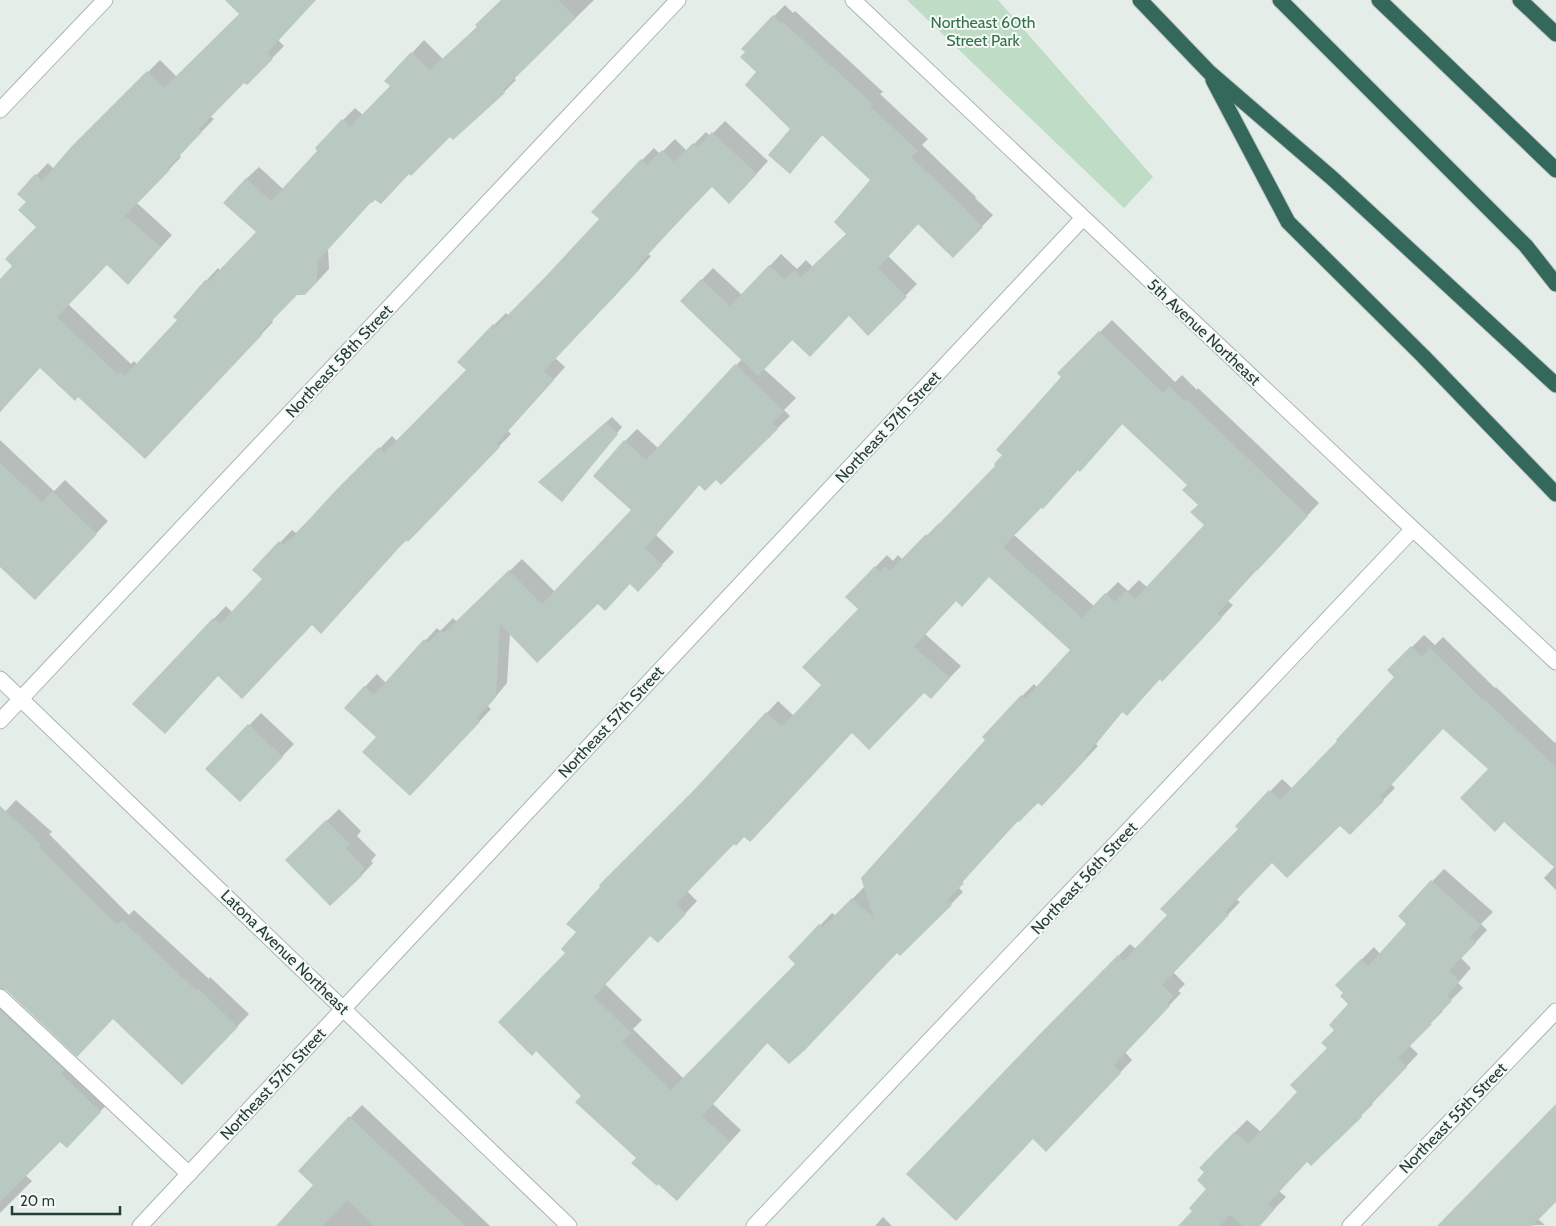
<svg xmlns="http://www.w3.org/2000/svg" width="1556" height="1226" font-family="Cabin,sans-serif">
<rect width="100%" height="100%" fill="#e5ede9"/>
<polygon fill="#bfdcc6" points="907,0 998,0 1153,177 1124,208"/>
<g fill="#0003" fill-rule="evenodd">
<polygon points="241,0 315,0 278,40 284,46 247,84 244,81 210,116 214,119 179,155 181,157 137,203 172,235 128,283 107,264 68,304 131,364 134,361 137,364 178,320 174,316 206,281 218,268 221,271 258,232 246,179 259,167 283,189 319,151 343,120 355,108 363,115 391,86 412,53 424,40 443,59 478,26 503,0 594,0 514,78 516,80 504,92 453,139 450,135 410,172 372,201 328,249 329,269 317,282 297,293 272,320 273,322 157,445 79,395 40,366 0,412 0,280 14,266 38,227 28,202 18,194 48,163 54,169 72,148 160,60 177,77 241,14"/>
<polygon points="785,5 793,13 795,11 883,92 880,94 928,139 922,145 976,197 975,198 993,215 953,256 919,223 888,256 917,284 868,334 849,315 793,339 764,369 796,398 784,410 790,416 721,483 716,478 700,484 656,535 674,552 638,590 631,583 598,602 510,633 507,683 488,706 491,709 422,783 377,737 345,708 377,674 386,683 437,628 440,631 453,618 457,622 522,559 555,592 633,510 625,441 637,429 658,448 742,359 682,301 713,268 742,295 781,254 797,269 806,260 813,267 848,233 872,180 823,134 790,172 792,128 758,72 774,16"/>
<polygon points="725,121 768,161 742,190 712,186 648,254 651,256 614,297 555,358 565,367 508,431 511,434 420,528 313,624 218,675 133,704 226,606 232,612 263,579 254,570 292,530 296,533 392,436 397,441 468,370 494,325 506,313 509,316 601,219 642,160 654,148 660,154 675,139 687,151 706,132 710,136"/>
<path d="M1112 320 1175 382 1182 375 1197 390 1198 388 1319 503 1228 601 1233 605 1174 668 1160 678 1123 711 1096 744 1098 746 1054 793 1038 801 1019 819 958 887 963 892 900 955 897 952 768 1042 713 1104 741 1130 689 1187 637 1158 583 1096 567 953 695 791 767 713 778 701 794 716 823 685 860 609 847 597 887 555 893 561 898 555 903 560 939 523 940 525 997 466 1063 377 1059 373ZM1123 423 1188 485 1199 505 1206 525 1148 588 1139 580 1128 591 1118 582 1094 606 1014 535 1079 469 1092 458ZM990 576 1072 650 1037 687 1034 684 1022 696 865 886 836 916 832 913 790 957 797 964 684 1079 633 1029 642 1020 605 984 651 935 670 930 697 901 687 891 734 843 744 836 852 732 924 692 943 685 961 666 925 634 957 600Z"/>
<polygon points="612,417 622,427 567,494 546,476"/>
<polygon points="0,440 54,491 65,480 108,521 47,586 0,565"/>
<polygon points="1424,635 1435,645 1443,637 1495,688 1496,687 1555,743 1556,742 1556,890 1544,878 1555,866 1490,768 1444,727 1391,784 1395,788 1350,834 1340,824 1272,861 1236,899 1240,902 1173,972 1185,984 1178,991 1181,993 1125,1052 1132,1060 1058,1138 1037,1039 1130,944 1136,949 1169,915 1240,829 1237,826 1282,779 1293,789 1339,741 1396,677 1389,670"/>
<polygon points="261,713 294,744 252,788 207,769"/>
<polygon points="16,800 52,832 49,834 129,915 134,910 209,979 210,977 249,1014 194,1072 113,1017 3,987 5,992 111,1100 78,1135 60,1140 25,1175 32,1181 0,1213 0,817"/>
<polygon points="339,809 361,831 357,836 376,855 371,861 373,863 361,876 286,860"/>
<polygon points="1444,869 1493,912 1481,924 1487,930 1461,958 1471,968 1458,983 1463,988 1441,1010 1443,1011 1409,1045 1418,1054 1372,1103 1373,1104 1311,1165 1307,1161 1279,1191 1286,1197 1258,1226 1180,1226 1194,1211 1208,1189 1234,1133 1247,1120 1261,1132 1299,1092 1328,1048 1350,1004 1344,993 1336,985 1374,947 1380,954 1408,924 1399,916"/>
<polygon points="362,1105 490,1226 277,1226 315,1185 299,1171"/>
<polygon points="1556,1105 1556,1200 1538,1219 1545,1225 1446,1226"/>
<polygon points="883,1217 892,1226 875,1226"/>
</g>
<g fill="#bac8c2" fill-rule="evenodd">
<polygon points="225,0 316,0 267,53 273,59 247,85 244,83 199,129 202,132 168,168 170,170 125,216 161,247 128,285 107,265 57,317 118,375 121,372 125,376 177,320 173,317 205,280 208,282 256,232 223,203 246,178 271,201 317,151 315,148 342,119 350,127 390,86 384,81 411,52 430,70 477,27 475,25 501,0 558,0 576,18 503,90 505,93 453,140 450,137 411,176 409,174 381,204 375,200 372,203 371,202 317,262 317,282 305,295 297,295 260,333 262,335 145,459 78,397 75,401 40,368 0,412 0,279 12,266 5,259 36,227 18,210 26,202 17,194 35,174 42,181 71,147 147,71 164,88 239,14"/>
<polygon points="773,15 781,23 783,22 873,104 870,106 918,151 911,157 966,209 965,210 983,227 953,258 918,224 878,268 907,297 868,336 849,316 810,357 792,340 758,376 680,301 701,279 730,306 769,265 785,280 794,270 801,277 846,234 834,222 870,180 822,135 790,174 768,155 790,129 745,85 756,72 740,57 745,52 741,49"/>
<polygon points="712,132 757,174 729,204 712,187 674,226 637,267 640,269 544,371 554,380 496,444 500,447 408,542 406,540 321,634 312,625 242,699 218,676 165,734 132,704 213,618 220,624 262,579 252,570 279,541 283,545 289,539 290,540 337,489 379,447 384,453 466,370 457,362 493,324 496,327 548,274 599,219 591,212 641,159 647,165 662,150 674,162 693,143 697,148"/>
<path d="M1099 331 1163 393 1169 386 1184 401 1186 399 1308 516 1257 571 1256 570 1217 614 1222 618 1162 682 1160 679 1127 716 1122 712 1085 756 1087 758 1042 806 1038 803 1019 822 1018 821 962 882 964 883 947 900 952 905 900 956 897 953 805 1050 789 1064 767 1043 702 1116 730 1142 677 1201 658 1184 657 1186 631 1163 636 1158 575 1102 581 1096 536 1051 532 1056 498 1022 565 953 561 949 576 932 566 924 600 887 599 885 694 790 766 712 782 727 821 685 802 667 858 609 845 597 875 566 880 572 885 566 890 571 926 534 927 536 995 466 994 464 1002 455 996 450 1061 377 1057 373ZM1122 424 1187 485 1182 490 1198 505 1190 512 1204 525 1135 599 1126 591 1115 602 1105 593 1082 618 1003 547 1041 508 1043 509 1078 470 1080 472ZM989 577 1070 650 1025 699 1021 695 982 737 985 740 861 878 874 918 852 898 823 927 819 924 788 957 795 964 671 1090 622 1042 631 1033 594 997 650 936 658 943 686 914 676 904 734 844 736 846 744 837 750 842 755 837 852 733 869 750 924 693 931 699 950 678 914 647 956 601 962 607Z"/>
<polygon points="735,364 784,411 772,423 778,429 721,485 716,480 705,491 699,485 645,548 663,565 638,592 630,584 605,611 598,604 537,663 500,624 496,697 476,719 480,722 410,796 362,752 376,737 344,708 364,686 374,695 424,639 428,643 440,630 444,633 509,570 542,604 631,510 593,476 624,440 646,460"/>
<polygon points="606,422 618,434 562,502 538,482"/>
<polygon points="0,463 42,502 52,491 97,534 35,600 0,567"/>
<polygon points="1411,646 1422,657 1430,648 1482,699 1483,698 1556,767 1556,869 1504,822 1495,832 1460,798 1488,769 1443,729 1380,797 1384,801 1350,835 1340,826 1287,878 1272,863 1225,912 1229,915 1162,985 1174,996 1167,1003 1170,1006 1114,1065 1121,1073 1046,1152 1033,1139 956,1221 906,1174 1036,1038 1118,955 1123,961 1167,915 1160,909 1238,829 1235,826 1269,790 1280,800 1337,741 1336,740 1394,677 1387,670"/>
<polygon points="248,724 283,757 240,802 205,769"/>
<polygon points="0,806 41,844 39,847 117,925 122,920 196,990 198,988 238,1027 182,1085 113,1019 77,1057 6,990 0,988"/>
<polygon points="326,820 350,844 346,849 365,868 359,874 362,876 330,906 285,860"/>
<polygon points="1431,880 1481,925 1470,937 1476,943 1449,971 1460,981 1447,996 1452,1001 1430,1023 1432,1024 1398,1058 1407,1067 1361,1115 1362,1117 1311,1166 1307,1162 1268,1204 1274,1210 1260,1226 1243,1226 1230,1215 1220,1226 1178,1226 1192,1211 1189,1208 1206,1189 1197,1180 1204,1172 1199,1168 1234,1132 1248,1144 1297,1092 1290,1085 1327,1048 1321,1043 1334,1030 1329,1025 1348,1004 1340,996 1343,993 1335,985 1361,959 1368,966 1406,924 1398,916"/>
<polygon points="0,1010 65,1070 61,1074 101,1112 67,1148 60,1142 0,1202"/>
<polygon points="1556,1104 1556,1202 1532,1226 1437,1226"/>
<polygon points="349,1116 431,1194 466,1226 374,1226 347,1200 323,1226 276,1226 313,1185 298,1171"/>
</g>
<g fill="none" stroke-linecap="round" stroke-linejoin="round">
<defs>
<g id="minor">
<polyline points="853,0 1413,529 1556,662"/>
<polyline points="0,110 105,0"/>
<polyline points="0,679 569,1226"/>
<polyline points="0,721 678,0"/>
<polyline points="0,997 189,1174"/>
<polyline points="140,1226 1083,218"/>
<polyline points="754,1226 1413,529"/>
<polyline points="1350,1226 1556,1011"/>
</g>
<g id="highway">
<polyline points="1140,0 1209,72 1332,178 1556,385"/>
<polyline points="1280,0 1526,246 1556,284"/>
<polyline points="1379,0 1556,170"/>
<polyline points="1520,0 1556,34"/>
<polyline points="1213,80 1288,222 1423,356 1556,494"/>
</g>
</defs>
<use href="#minor" stroke="#a8b5b0" stroke-width="17"/>
<use href="#highway" stroke="#c2c9c7" stroke-width="17"/>
<use href="#minor" stroke="#fff" stroke-width="15"/>
<use href="#highway" stroke="#33685a" stroke-width="15"/>
</g>
<g text-anchor="middle" dominant-baseline="central" stroke-width="4" stroke-linejoin="round" paint-order="stroke">
<g font-size="16" fill="#327247" stroke="#f5f9f7">
<text x="983" y="22">Northeast 60th<tspan x="983" dy="18">Street Park</tspan></text>
</g>
<g font-size="16" fill="#253e36" stroke="#f5f9f7">
<text transform="translate(1204 332) rotate(43)">5th Avenue Northeast</text>
<text transform="translate(339 361) rotate(-47)">Northeast 58th Street</text>
<text transform="translate(888 427) rotate(-47)">Northeast 57th Street</text>
<text transform="translate(611 722) rotate(-47)">Northeast 57th Street</text>
<text transform="translate(1084 878) rotate(-47)">Northeast 56th Street</text>
<text transform="translate(285 952) rotate(44)">Latona Avenue Northeast</text>
<text transform="translate(273 1084) rotate(-47)">Northeast 57th Street</text>
<text transform="translate(1453 1118) rotate(-46)">Northeast 55th Street</text>
</g>
</g>
<path d="M12 1206v8h108v-8" fill="none" stroke="#253e36" stroke-width="2.5"/>
<text x="20" y="1206" font-size="15" fill="#253e36" stroke="#f5f9f7" stroke-width="4" paint-order="stroke">20 m</text>
</svg>
